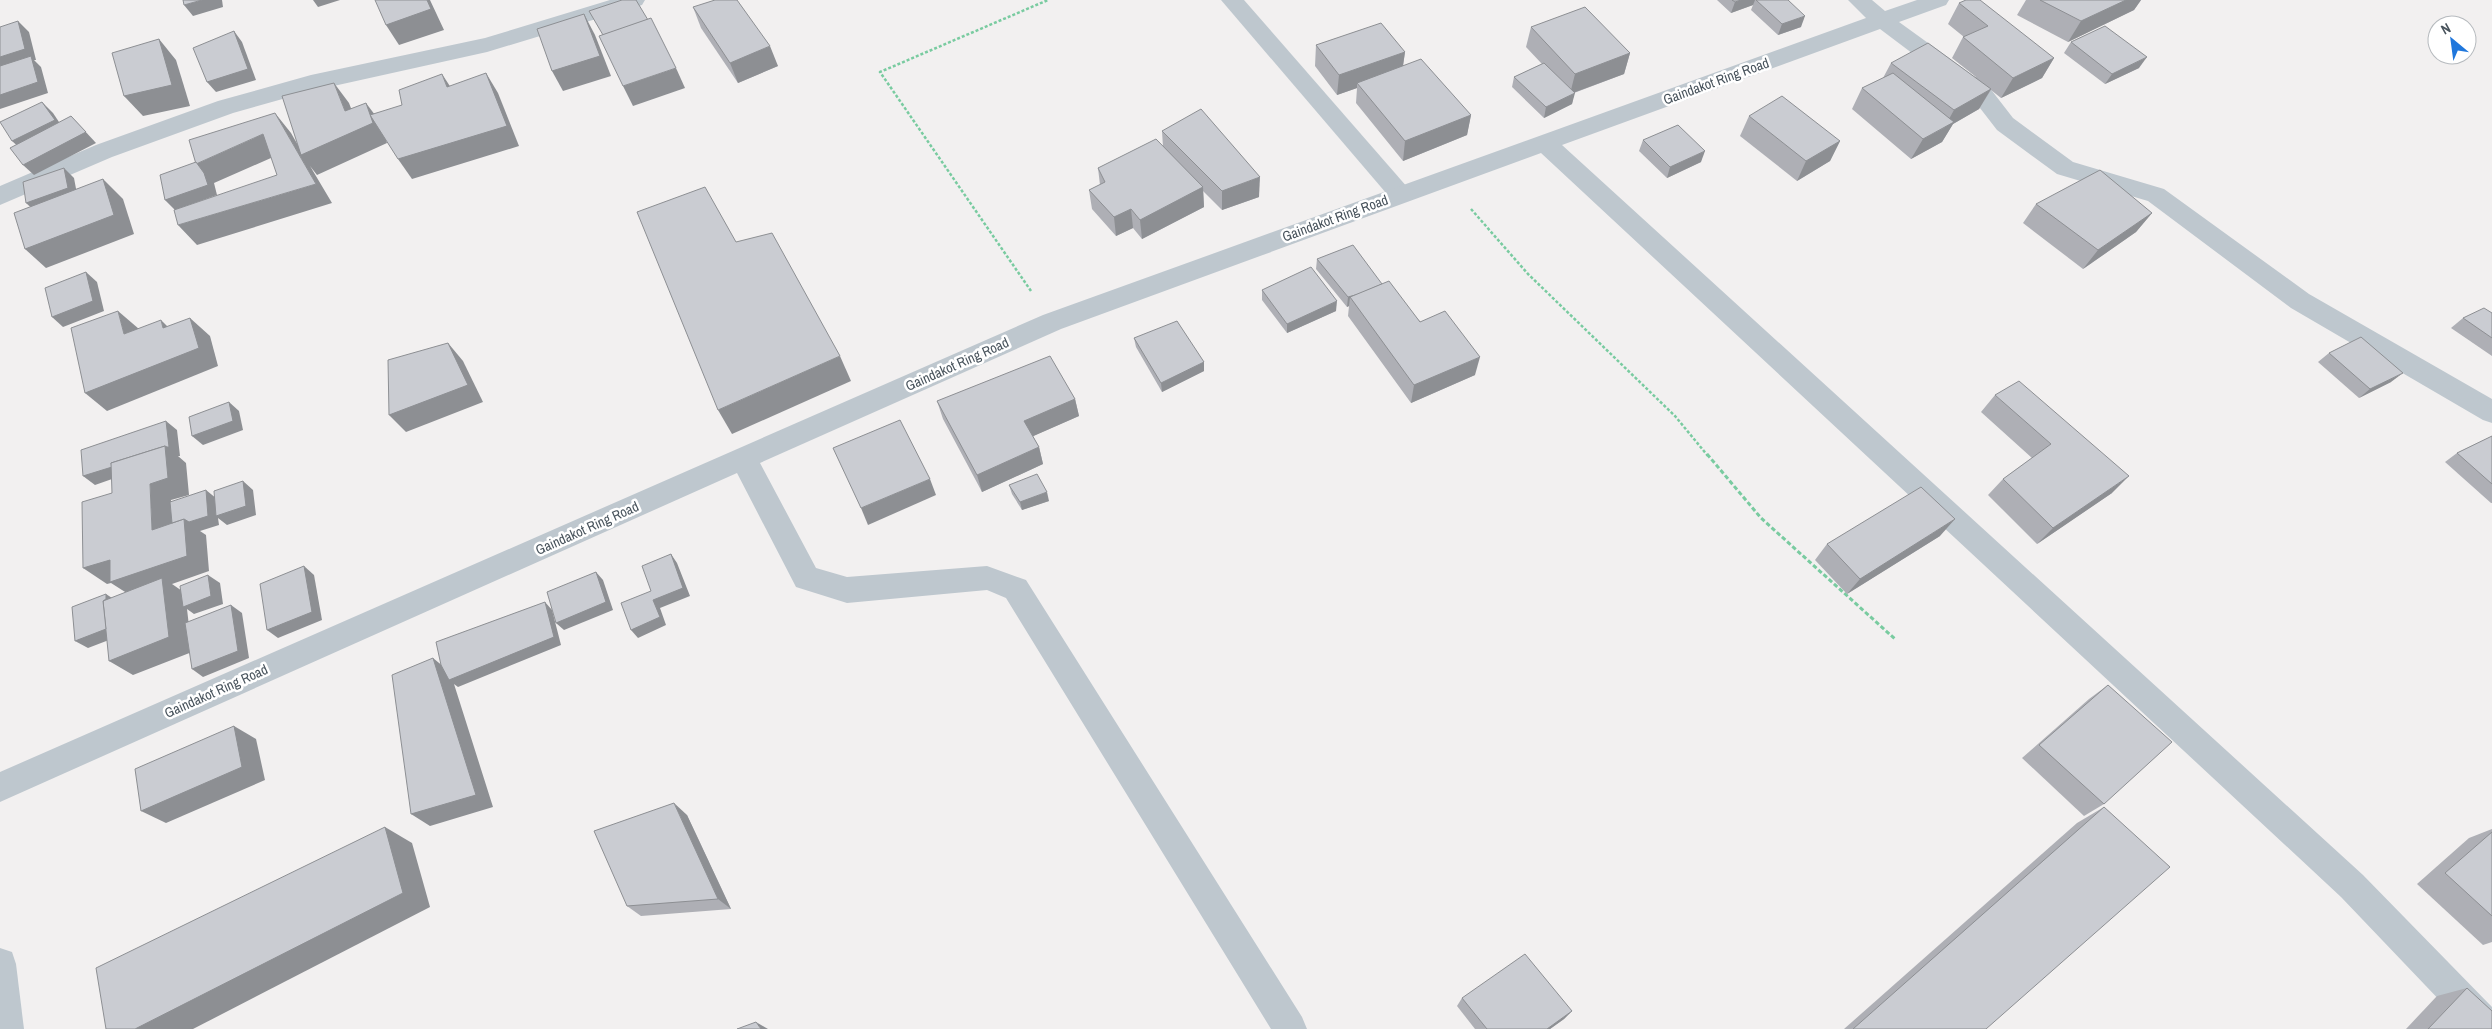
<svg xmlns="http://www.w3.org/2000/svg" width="2492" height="1029" font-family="'Archivo Narrow',sans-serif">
<rect width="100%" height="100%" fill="#f2f0f0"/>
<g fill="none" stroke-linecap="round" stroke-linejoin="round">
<g stroke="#79cba0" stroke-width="2.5" stroke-dasharray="3 2" stroke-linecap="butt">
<polyline points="1471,209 1528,274 1675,416 1708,456"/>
<polyline points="1031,291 880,72 1048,0"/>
</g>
<polyline stroke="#79cba0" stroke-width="3" stroke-dasharray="4.5 2.5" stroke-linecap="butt" points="1707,454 1761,518 1895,639"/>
<g fill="#bec7ce" fill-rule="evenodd">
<polygon points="610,0 645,0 642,5 487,52 311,91 233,113 112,157 0,205 0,186 96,145 218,101 311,75 485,38"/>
<polygon points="1221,0 1244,0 1408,188 1412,194 1408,200 1400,203 1392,200"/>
</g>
<g fill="#bec7ce" fill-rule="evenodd">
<polygon points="1848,0 1872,0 1885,11 1917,0 1949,0 1946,5 1899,22 1989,87 2013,118 2073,162 2164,189 2309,294 2492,399 2492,423 2483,420 2291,308 2148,201 2057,174 1997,130 1973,99 1880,29 1562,145 2363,875 2492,1007 2492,1029 2467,1029 2341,897 1541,153 1061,329 760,463 816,568 847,577 987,566 1026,580 1302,1017 1307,1029 1271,1029 1006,598 987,590 847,603 796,587 737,473 0,802 0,772 1043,315 1866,18"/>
<polygon points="0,948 12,952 16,964 24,1029 0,1029"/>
</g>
</g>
<g fill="#aeafb5">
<polygon points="1717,0 1788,0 1801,27 1778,35 1751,10 1753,5 1731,13"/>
<polygon points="2026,0 2141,0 2134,10 2068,42 2017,15"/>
<polygon points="1959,3 2054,58 2042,78 2001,98 1991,90 1979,109 1953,124 1942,142 1911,159 1852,109 1862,88 1883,78 1891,63 1976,77 1952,58 1963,37 1964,37 1948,24"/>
<polygon points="693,7 778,66 738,83 701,28"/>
<polygon points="1531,27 1630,53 1624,74 1574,93 1572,104 1544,118 1512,87 1514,77 1542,64 1526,47"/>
<polygon points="2071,42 2139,68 2105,84 2064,53"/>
<polygon points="1316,45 1405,52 1403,66 1471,115 1467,135 1403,161 1356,103 1357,88 1337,95 1315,66"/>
<polygon points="1749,116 1840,141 1830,161 1797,181 1740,136"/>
<polygon points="1162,131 1259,197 1222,210 1203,191 1204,207 1142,239 1133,228 1116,236 1092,209 1089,190 1100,185 1098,168 1163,147"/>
<polygon points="1643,140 1701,162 1667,178 1639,151"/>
<polygon points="2036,204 2152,213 2136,232 2083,269 2023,223"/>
<polygon points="1317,259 1382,284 1475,375 1411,403 1348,316 1349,306 1347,307 1316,269"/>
<polygon points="1262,290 1336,311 1287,333 1262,300"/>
<polygon points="2492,313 2492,356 2451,328 2463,318"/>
<polygon points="1134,338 1204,362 1204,371 1162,392 1136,347"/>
<polygon points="2329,353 2391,382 2359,398 2318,362"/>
<polygon points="1995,395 2112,493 2037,544 1988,495 2003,479 2032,458 1981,412"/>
<polygon points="1075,399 1079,416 1033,436 1039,447 1043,464 982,492 943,419 937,401"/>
<polygon points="2492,436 2492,503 2491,503 2445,462 2457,453"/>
<polygon points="1009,485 1049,501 1022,510 1012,494"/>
<polygon points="1940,536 1847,594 1815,560 1827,544"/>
<polygon points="2108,685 2104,804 2084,816 2022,758 2089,699"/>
<polygon points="2104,807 1986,1029 1844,1029 2077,823"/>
<polygon points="687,815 731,909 641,916 627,906"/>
<polygon points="2492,829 2492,942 2483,945 2417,884 2469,838"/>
<polygon points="2467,988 2492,1029 2406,1029 2437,996"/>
<polygon points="1462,998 1572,1011 1564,1019 1550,1029 1475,1029 1457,1006"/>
</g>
<g fill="#8d8f93">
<polygon points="202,0 222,0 223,7 193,16 184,5"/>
<polygon points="313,0 340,0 318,7"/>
<polygon points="427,0 430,0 444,30 399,45 386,25"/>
<polygon points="1741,0 1755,0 1753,5 1731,13 1735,2"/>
<polygon points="2126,0 2141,0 2134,10 2068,42 2081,21"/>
<polygon points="584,14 595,35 611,76 563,91 552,71"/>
<polygon points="1805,16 1801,27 1778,35 1782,24"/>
<polygon points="18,21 29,32 36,60 34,60 41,67 48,93 0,109 0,57"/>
<polygon points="234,31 242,42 256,80 216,92 207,82"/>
<polygon points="159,39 176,60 190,106 143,116 124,96"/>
<polygon points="770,46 778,66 738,83 730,63"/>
<polygon points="1405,52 1402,72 1357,83 1357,88 1337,95 1339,75"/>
<polygon points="1630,53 1624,74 1570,94 1575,74"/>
<polygon points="2147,57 2139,68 2105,84 2112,74"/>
<polygon points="2054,58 2042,78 2001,98 2013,78"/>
<polygon points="676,68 685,88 633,106 623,86"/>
<polygon points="486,73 498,93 519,146 412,179 398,159"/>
<polygon points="442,74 455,94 447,87"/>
<polygon points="334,83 349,103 359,129 366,103 381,123 387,143 317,175 310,166 332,203 197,245 178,225 316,184 275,113 291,133 303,154 345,111"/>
<polygon points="1991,89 1979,109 1953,124 1942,142 1911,159 1923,139 1944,128 1954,110"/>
<polygon points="1575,93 1572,104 1544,118 1546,107"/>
<polygon points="42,102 53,113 65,131 23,151 12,141"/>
<polygon points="1471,115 1467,135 1403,161 1405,141"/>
<polygon points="71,116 96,143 34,175 23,165"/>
<polygon points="263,134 280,154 214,183 217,195 175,210 165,200 196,164"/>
<polygon points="1840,141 1830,161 1797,181 1806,161"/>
<polygon points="1705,151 1701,162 1667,178 1670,167"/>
<polygon points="64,168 74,178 78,199 37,213 26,203"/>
<polygon points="1260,177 1259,197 1222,210 1222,191"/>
<polygon points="103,179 123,199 134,234 46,268 25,249"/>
<polygon points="1203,187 1204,207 1142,239 1140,220"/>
<polygon points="1131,209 1133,228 1116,236 1114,217"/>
<polygon points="2152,213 2136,232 2083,269 2098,250"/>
<polygon points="86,272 97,282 104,311 63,327 52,317"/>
<polygon points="1383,286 1350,297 1349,306 1347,307 1348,297"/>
<polygon points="1337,301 1336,311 1287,333 1287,324"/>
<polygon points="118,311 139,329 124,334"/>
<polygon points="190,318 210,336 218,366 107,411 85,393"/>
<polygon points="161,320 180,339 163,328"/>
<polygon points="448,343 463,361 483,402 406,432 389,415"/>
<polygon points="840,356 851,381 732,434 718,410"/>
<polygon points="1480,357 1475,375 1411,403 1414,385"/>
<polygon points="1204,362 1204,371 1162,392 1161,383"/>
<polygon points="2403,373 2391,382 2359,398 2370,389"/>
<polygon points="1075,399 1079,416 1029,438 1024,421"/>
<polygon points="229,402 239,411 243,430 203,445 192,436"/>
<polygon points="166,421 177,430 180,456 178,456 186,463 189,495 171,500 173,528 184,519 206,490 217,499 243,481 253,490 256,515 227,525 218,518 219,525 200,531 206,535 209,571 172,584 185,593 208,575 220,583 223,604 194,614 187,609 192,652 133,675 109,661 133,597 111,583 107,584 83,568 152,530 150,484 166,460 95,485 83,476"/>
<polygon points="1039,447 1043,464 982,492 977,475"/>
<polygon points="2129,476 2112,493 2037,544 2053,528"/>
<polygon points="930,479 936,495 868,525 861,508"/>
<polygon points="1047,492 1049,501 1022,510 1020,502"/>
<polygon points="1955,519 1940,536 1847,594 1860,579"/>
<polygon points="671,554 677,563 690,596 660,608 666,625 638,638 631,630 653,600"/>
<polygon points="304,566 314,575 322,620 278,638 267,630"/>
<polygon points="596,572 603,580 613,610 564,630 556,623"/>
<polygon points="106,594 118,602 122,635 88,648 75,641"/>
<polygon points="545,602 552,610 561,645 458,687 454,684 493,807 430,826 411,814 433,658 450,672"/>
<polygon points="231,605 242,613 249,658 203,677 192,669"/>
<polygon points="234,726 256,739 265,780 166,823 141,811"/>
<polygon points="674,803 687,815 731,909 718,899"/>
<polygon points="385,827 412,843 430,907 193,1029 135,1029"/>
<polygon points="1572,1011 1564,1019 1550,1029 1547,1029"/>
<polygon points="756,1022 768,1029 761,1029"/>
</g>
<g fill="#caccd2" stroke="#8d8f93">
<polygon points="183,0 202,0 184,5"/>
<polygon points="375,0 427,0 431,9 386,25"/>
<polygon points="622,0 636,0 648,20 603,35 589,11"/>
<polygon points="715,0 737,0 770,46 730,63 693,7"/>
<polygon points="1732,0 1741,0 1735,2"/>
<polygon points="1756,0 1788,0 1805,16 1782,24"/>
<polygon points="1966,0 1980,0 2054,58 2013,78 1963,37 1988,26 1959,3"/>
<polygon points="2040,0 2126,0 2081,21"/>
<polygon points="1585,7 1630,53 1575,74 1531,27"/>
<polygon points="584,14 600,56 552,71 537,29"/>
<polygon points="651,18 676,68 623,86 599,36"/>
<polygon points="18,21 25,49 0,57 0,27"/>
<polygon points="1381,23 1405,52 1339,75 1316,45"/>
<polygon points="2105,26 2147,57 2112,74 2071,42"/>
<polygon points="234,31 248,69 207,82 193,48"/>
<polygon points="159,39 172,85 124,96 112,53"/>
<polygon points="1928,43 1991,89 1954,110 1891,63"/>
<polygon points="31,56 38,82 0,95 0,66"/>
<polygon points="1421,59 1471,115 1405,141 1357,83"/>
<polygon points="1544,63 1575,93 1546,107 1514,77"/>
<polygon points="486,73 507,126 398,159 370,115 402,105 399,90 442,74 447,87"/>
<polygon points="1893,73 1954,122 1923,139 1862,88"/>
<polygon points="334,83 345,111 366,103 373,123 301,155 282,96"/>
<polygon points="1782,96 1840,141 1806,161 1749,116"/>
<polygon points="42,102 55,120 12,141 0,122"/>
<polygon points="1201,109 1260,177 1222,191 1162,131"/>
<polygon points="275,113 316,184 178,225 174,210 277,175 263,134 196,164 189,140"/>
<polygon points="71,116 86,132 23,165 10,148"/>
<polygon points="1678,125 1705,151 1670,167 1643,140"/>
<polygon points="1156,139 1203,187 1140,220 1131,209 1114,217 1089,190 1105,182 1098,168"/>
<polygon points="196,162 204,173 208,185 165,200 160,175"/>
<polygon points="64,168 68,188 26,203 23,182"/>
<polygon points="2100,170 2152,213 2098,250 2036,204"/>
<polygon points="103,179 114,215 25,249 14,213"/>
<polygon points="705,187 736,242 772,233 840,356 718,410 637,212"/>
<polygon points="1353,245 1382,284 1359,294 1348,297 1317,259"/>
<polygon points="1311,267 1337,301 1287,324 1262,290"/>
<polygon points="86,272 93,301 52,317 45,288"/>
<polygon points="1389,281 1420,322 1445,311 1480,357 1414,385 1350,297"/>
<polygon points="2484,308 2492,313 2492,338 2463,318"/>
<polygon points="118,311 124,334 161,320 163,328 190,318 199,348 85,393 71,328"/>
<polygon points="1177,321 1204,362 1161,383 1134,338"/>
<polygon points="2361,337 2403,373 2370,389 2329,353"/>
<polygon points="448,343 468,385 389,415 388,360"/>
<polygon points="1050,356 1075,399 1024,421 1039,447 977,475 937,401"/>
<polygon points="2019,381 2129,476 2053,528 2003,479 2051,444 1995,395"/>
<polygon points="229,402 233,421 192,436 189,417"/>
<polygon points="900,420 930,479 861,508 833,448"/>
<polygon points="166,421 169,447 167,447 165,446 111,463 112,467 83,476 81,450"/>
<polygon points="2492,436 2492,484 2457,453"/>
<polygon points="165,446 168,478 150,484 152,530 184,519 187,556 110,582 110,560 83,568 82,502 112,493 111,463"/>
<polygon points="1037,474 1047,492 1020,502 1009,485"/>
<polygon points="243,481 246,506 216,516 214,491"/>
<polygon points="1921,487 1955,519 1860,579 1827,544"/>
<polygon points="206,490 208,516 189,522 184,519 172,523 170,502"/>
<polygon points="671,554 683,588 653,600 660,617 631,630 621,603 651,591 642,566"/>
<polygon points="304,566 312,612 267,630 260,584"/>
<polygon points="596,572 606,602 556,623 547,592"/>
<polygon points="208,575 211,596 183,607 180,586"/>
<polygon points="162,578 169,637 109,661 103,601"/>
<polygon points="106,594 106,599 103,601 106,629 75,641 72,607"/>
<polygon points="545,602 554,637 449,680 441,665 436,642"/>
<polygon points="231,605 238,651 192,669 185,623"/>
<polygon points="433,658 476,795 411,814 392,675"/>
<polygon points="2108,685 2172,742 2104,804 2039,745"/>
<polygon points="234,726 242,767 141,811 135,769"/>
<polygon points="674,803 718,899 627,906 594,831"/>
<polygon points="2104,807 2170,867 1986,1029 1853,1029"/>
<polygon points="385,827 403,893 135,1029 106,1029 96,968"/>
<polygon points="2492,832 2492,916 2445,873"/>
<polygon points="1525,954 1572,1011 1547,1029 1487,1029 1462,998"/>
<polygon points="2467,988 2492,1011 2492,1029 2428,1029"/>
<polygon points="756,1022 761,1029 737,1029"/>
</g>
<g text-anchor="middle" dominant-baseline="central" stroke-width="5" stroke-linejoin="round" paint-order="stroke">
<g font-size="14" fill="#48535c" stroke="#fff">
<text transform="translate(1716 81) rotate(-20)">Gaindakot Ring Road</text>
<text transform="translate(1335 218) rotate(-20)">Gaindakot Ring Road</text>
<text transform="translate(957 364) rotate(-24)">Gaindakot Ring Road</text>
<text transform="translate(587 528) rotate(-24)">Gaindakot Ring Road</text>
<text transform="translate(216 691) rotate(-24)">Gaindakot Ring Road</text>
</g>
</g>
<g transform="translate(2452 40) rotate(331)"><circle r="24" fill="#ffffff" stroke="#b6babe"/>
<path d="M0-4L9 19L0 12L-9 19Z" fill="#2077dc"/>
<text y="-8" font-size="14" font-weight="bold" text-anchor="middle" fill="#48535c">N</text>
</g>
</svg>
